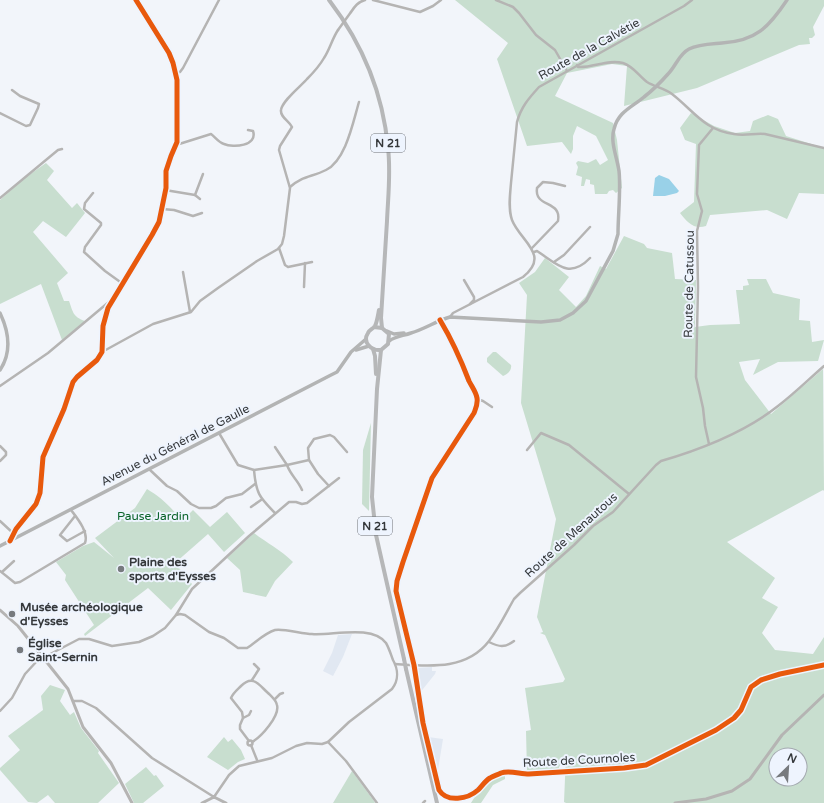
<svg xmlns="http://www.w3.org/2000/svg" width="824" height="803" font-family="'Varela Round',sans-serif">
<rect width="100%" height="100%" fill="#f2f5fa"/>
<g fill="#e1e8f2">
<polygon points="352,634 343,657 333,676 323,671 332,653 338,635"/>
<polygon points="432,667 432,671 436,671 435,674 419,694 416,668"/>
<polygon points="428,737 443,739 437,776"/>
</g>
<g fill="#c8decf" fill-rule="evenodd">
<polygon points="455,0 824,0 824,6 813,27 815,35 812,38 809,38 810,44 799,45 697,88 624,106 627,66 612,64 567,73 555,96 613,123 617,140 622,188 616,193 613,190 609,191 607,194 595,194 594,185 590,184 590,180 586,179 584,186 581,186 582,177 576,175 578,167 576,163 578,161 588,163 596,159 600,165 608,160 596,136 577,126 573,136 573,149 571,154 562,142 527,146 497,59 508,43"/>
<path d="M691 113 714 126 735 133 750 131 753 121 768 115 778 119 786 136 824 148V194L799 193 787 219 767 210 710 215 706 226C694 230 687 222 680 213L694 202 696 144 685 140 680 128Z"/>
<path d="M46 163 54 171 47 180 72 208 77 203 85 213 66 237 43 221 33 232 68 273 57 283 64 301H69C73 312 73 317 85 321L62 340 41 284 0 304V200L22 180Z"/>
<path d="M624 236 644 244 647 248 672 253 675 279 696 280 695 327 710 325 740 324 736 290H743V286L749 285 747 279H766L773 293 800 299 799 320 810 321 812 342 824 340 818 361 778 362 753 375 760 359 739 362 745 380 771 414 823 369 824 491 823 490 727 542 775 578 762 598 778 607 762 633 775 650 813 654 824 637V803H566L564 802 566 755 563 758 558 770 527 772 526 731 531 730 525 688 563 682 565 679 545 635 540 633 543 632 537 617 556 519 521 403 527 295 519 283 535 272 545 258 569 277 559 290 576 307 586 296 600 266 606 269ZM776 755H800V779H776Z"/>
<path d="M493 352H496L511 365C512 370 508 374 503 376L487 362V358Z"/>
<polygon points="371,423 369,511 362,504 363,450"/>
<path d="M147 489C162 498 171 507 182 521L193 510 210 527 227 512 245 533 224 552 208 534 175 563 192 584 171 610 148 588 85 636 84 634 94 625 65 580 66 575 56 562 83 546 94 542 114 558 95 538 135 508Z"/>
<path d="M254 533C267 543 281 550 293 562L275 581 266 597 243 592 240 570 227 558Z"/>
<polygon points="50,685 65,690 60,701 70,715 74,712 81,728 99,751 98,753 119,783 98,803 55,803 48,795 37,803 28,802 0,770 0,768 20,750 8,736 43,710 41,696"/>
<polygon points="224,737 228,742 232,739 241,750 245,759 238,762 228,770 207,757"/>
<polygon points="146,767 154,776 156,775 164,786 143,803 134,803 125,784"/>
<polygon points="352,771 374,801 375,803 333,803"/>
<path d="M505 774V779L493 785 481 803H471C482 786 486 780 505 774Z"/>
</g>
<polygon fill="#99d1e8" points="659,175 669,179 679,191 677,193 665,196 653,196 655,178"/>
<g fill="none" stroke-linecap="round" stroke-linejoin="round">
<g stroke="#b5b4b3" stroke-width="2.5">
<polyline points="373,0 420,12 433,6 441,0"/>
<polyline points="496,0 513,7 519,13 536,35 555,50 567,71"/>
<path d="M351 12C355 6 358 2 365 0"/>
<path d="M577 65 578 67C593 68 608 59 623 63 633 66 639 76 647 82 655 87 664 88 672 94 694 111 704 130 734 134 745 136 755 133 765 134L824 148"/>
<polyline points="176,73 180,72 183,68 219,0"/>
<polyline points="0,113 26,126 30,125 38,108 39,104 20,96 12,90"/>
<path d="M176 145 211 134C215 137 219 143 224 144 233 148 258 146 253 131L248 130"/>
<path d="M290 187C302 176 312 177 326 170 346 160 353 122 359 102"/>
<polyline points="165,190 195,195 200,199"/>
<polyline points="93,193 85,203 84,209 101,223 101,225 85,247 84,252 105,271 123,284"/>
<polyline points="195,195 203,174"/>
<polyline points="0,198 58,150 62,149"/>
<polyline points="162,209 174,210 193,216 202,213"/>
<polyline points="279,248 285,265 288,267 312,262"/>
<path d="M532 248 558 221C562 200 534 208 537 188L543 182 553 183 565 186"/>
<path d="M534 252 537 251C556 263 569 280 590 258"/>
<polyline points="554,262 564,255 590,227"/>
<polyline points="183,272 190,312"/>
<polyline points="464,280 474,297 474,300 470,304"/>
<polyline points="304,287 305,263"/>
<path d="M450 317 453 313 523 277C551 255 520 241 512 220 508 209 510 195 511 183 513 163 515 142 517 122 521 107 529 98 539 87L684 6 692 0"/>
<path d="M440 320C452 340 461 360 469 381 472 387 476 392 477 398 478 404 476 408 474 413L432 478 403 562 397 581 396 591 414 665 423 723 439 790C447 803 468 799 478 790 482 786 485 781 490 778 493 776 497 775 501 773 509 770 520 774 529 774L624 768 646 765 716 730 734 718 741 710 751 687 761 680 780 674 824 665"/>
<path d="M102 352 153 324 191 312 200 301 218 288 257 261 278 249 282 244 284 236 290 188 279 150 280 146 292 127C289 121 280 117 281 110 282 101 301 86 307 79 313 73 320 65 324 58 330 49 332 39 338 30"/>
<polyline points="0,386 48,353 110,301"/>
<polyline points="477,399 483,401 492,407"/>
<path d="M219 433 238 465 254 470 287 465C291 476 298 480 302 490"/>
<polyline points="709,444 705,426 703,408 696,377 698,287 697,231 702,211 697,194 699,145 713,128"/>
<polyline points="0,446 6,452 6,455 0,461"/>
<polyline points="275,447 287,465 309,460"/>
<polyline points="527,450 541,433 569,445 629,494"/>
<polyline points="149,469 167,486 177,491 191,504 199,508 211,508 216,506 226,498 242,494 255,484"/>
<path d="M254 470C256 493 259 497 275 513"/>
<polyline points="329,486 318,474 309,460 308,448 314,439 330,435 334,437 347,452"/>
<polyline points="251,507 261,500"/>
<polyline points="75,516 60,535 67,541 85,531"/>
<polyline points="0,521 13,533"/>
<polyline points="10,540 16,529 36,504 40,493 43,457 64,409 73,382 77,377 97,360 102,352 103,326 108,308 152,235 159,222 166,188 166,171 171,156 177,142 177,80 173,63 169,53 136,0"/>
<path d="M0 571 15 583 20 582 85 543C89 532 77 518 71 510"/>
<polyline points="2,572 14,561"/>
<path d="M176 615 180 614 185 615 209 632 224 638 238 648H247C256 642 265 633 275 630 282 628 303 634 312 634 331 636 372 624 386 643 389 648 391 655 393 660 398 669 399 680 392 689L349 722 328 742"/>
<path d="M489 642C499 647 505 648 514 641"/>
<path d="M395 664C428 666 466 671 489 641 499 628 506 613 514 599L520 593 574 545 593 526 613 512 656 465 661 461C702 449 744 433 778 406 794 394 809 379 824 366"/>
<polyline points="252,680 259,669 254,664"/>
<polyline points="275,699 280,694 283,693"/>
<polyline points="73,701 82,701 96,708 152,758 214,797 229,775 239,766 272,758 296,746 307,743 322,744 328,742 346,761 377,803"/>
<polyline points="0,711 12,698 25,674 37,661 79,639 89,639 112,646 139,642 153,636 165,628 176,615 192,589 249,536 289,502 296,502 302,504 307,503 339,478"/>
<polyline points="243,718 249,715 251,711"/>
<circle cx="250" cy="743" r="2.5"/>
<path d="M249 741 240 729V725L243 718 242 712 231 698C233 693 237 690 241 686 253 674 259 685 268 693 272 697 276 700 277 705 280 716 261 737 252 742"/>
<polyline points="251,745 257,760"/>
<polyline points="423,803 425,801"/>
</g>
<g stroke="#b5b4b3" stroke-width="3">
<polyline points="0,610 18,626 68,689 83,727 111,763 132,803"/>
<polyline points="202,803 214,797 226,803"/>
<polyline points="675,803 706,799 732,791 750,779 782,735 824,695"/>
</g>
<g stroke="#b3b4b4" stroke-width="3.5">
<path d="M0 313C9 332 12 352 0 370"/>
<polyline points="387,331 394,334 404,333"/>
<path d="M389 341C396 336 403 336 411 333 425 329 436 321 450 317L541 322 560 320 573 313 586 301 613 251 618 234C618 215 621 189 619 171 617 157 610 142 614 129 618 112 632 107 644 97 653 90 661 82 668 74 676 66 679 54 689 49 699 44 712 44 722 43 756 41 769 27 787 0"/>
<polyline points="356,350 369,346"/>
<polyline points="0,546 331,375 337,372 351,352 366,339"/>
</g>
<g stroke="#b6b7b8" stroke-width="4">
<path d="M329 0C362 43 383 93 388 148 391 172 388 197 387 221 385 253 383 286 381 318L382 328"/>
<path d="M374 327 382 328 389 334 388 344 381 350C371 351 362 342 368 333 369 330 373 329 375 326 377 322 378 315 379 310"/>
<polyline points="373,349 375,356 376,374"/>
<polyline points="381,350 377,389 372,497 376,535 404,659"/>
<polyline points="406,669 437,803"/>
</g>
<polyline stroke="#b5b4b3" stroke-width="2.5" points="338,30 351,12"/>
<polyline stroke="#b6b7b8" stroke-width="4" points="404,659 406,669"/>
<defs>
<g id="cycleway">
<path d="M440 320C452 340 461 360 469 381 472 387 476 392 477 398 478 404 476 408 474 413L432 478 403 562 397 581 396 591 414 665 423 723 439 790C447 803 468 799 478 790 482 786 485 781 490 778 493 776 497 775 501 773 509 770 520 774 529 774L624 768 646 765 716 730 734 718 741 710 751 687 761 680 780 674 824 665"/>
<polyline points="10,541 16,529 36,504 40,493 43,457 64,409 73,382 77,377 97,360 102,352 103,326 108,308 152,235 159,222 166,188 166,171 171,156 177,142 177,80 173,63 169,53 136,0"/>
</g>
</defs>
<use href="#cycleway" stroke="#eef4fe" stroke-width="8"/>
<use href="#cycleway" stroke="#e8590c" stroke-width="5"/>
</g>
<g fill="#777a7e" stroke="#eef4fe" stroke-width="1.5">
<circle cx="121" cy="569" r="4"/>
<circle cx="12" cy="614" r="4"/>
<circle cx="20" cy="650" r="4"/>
</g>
<g text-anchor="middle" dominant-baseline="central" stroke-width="4" stroke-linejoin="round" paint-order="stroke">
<g fill="#eef4fe" stroke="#6c7076" stroke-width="1">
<rect x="371" y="134" width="34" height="18" rx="3"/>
<rect x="358" y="517" width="34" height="18" rx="3"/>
</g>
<g font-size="11" font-weight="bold" fill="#35383b">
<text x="388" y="143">N 21</text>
<text x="375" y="526">N 21</text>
</g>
<g font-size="12" fill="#35383b" stroke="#eef4fe">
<text transform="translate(589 49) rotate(-29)">Route de la Calvétie</text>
<text transform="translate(689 284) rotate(-89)">Route de Catussou</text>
<text transform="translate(175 445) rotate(-27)">Avenue du Général de Gaulle</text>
<text transform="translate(571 535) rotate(-42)">Route de Menautous</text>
<text transform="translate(579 760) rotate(-3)">Route de Cournoles</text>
</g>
<g font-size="12" fill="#0b642a" stroke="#eef4fe">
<text x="153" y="516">Pause Jardin</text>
</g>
<g font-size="12" font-weight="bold" fill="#35383b" stroke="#eef4fe" text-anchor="start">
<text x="129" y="562">Plaine des<tspan x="129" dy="14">sports d'Eysses</tspan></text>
<text x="20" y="607">Musée archéologique<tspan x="20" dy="14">d'Eysses</tspan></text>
<text x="28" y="643">Église<tspan x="28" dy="14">Saint-Sernin</tspan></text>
</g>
</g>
<g transform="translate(788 767) rotate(25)"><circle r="19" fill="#eef4fe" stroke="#a4a9b0"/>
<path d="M0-3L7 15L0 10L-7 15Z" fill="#777a7e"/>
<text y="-6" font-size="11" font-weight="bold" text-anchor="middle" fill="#35383b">N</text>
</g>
</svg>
